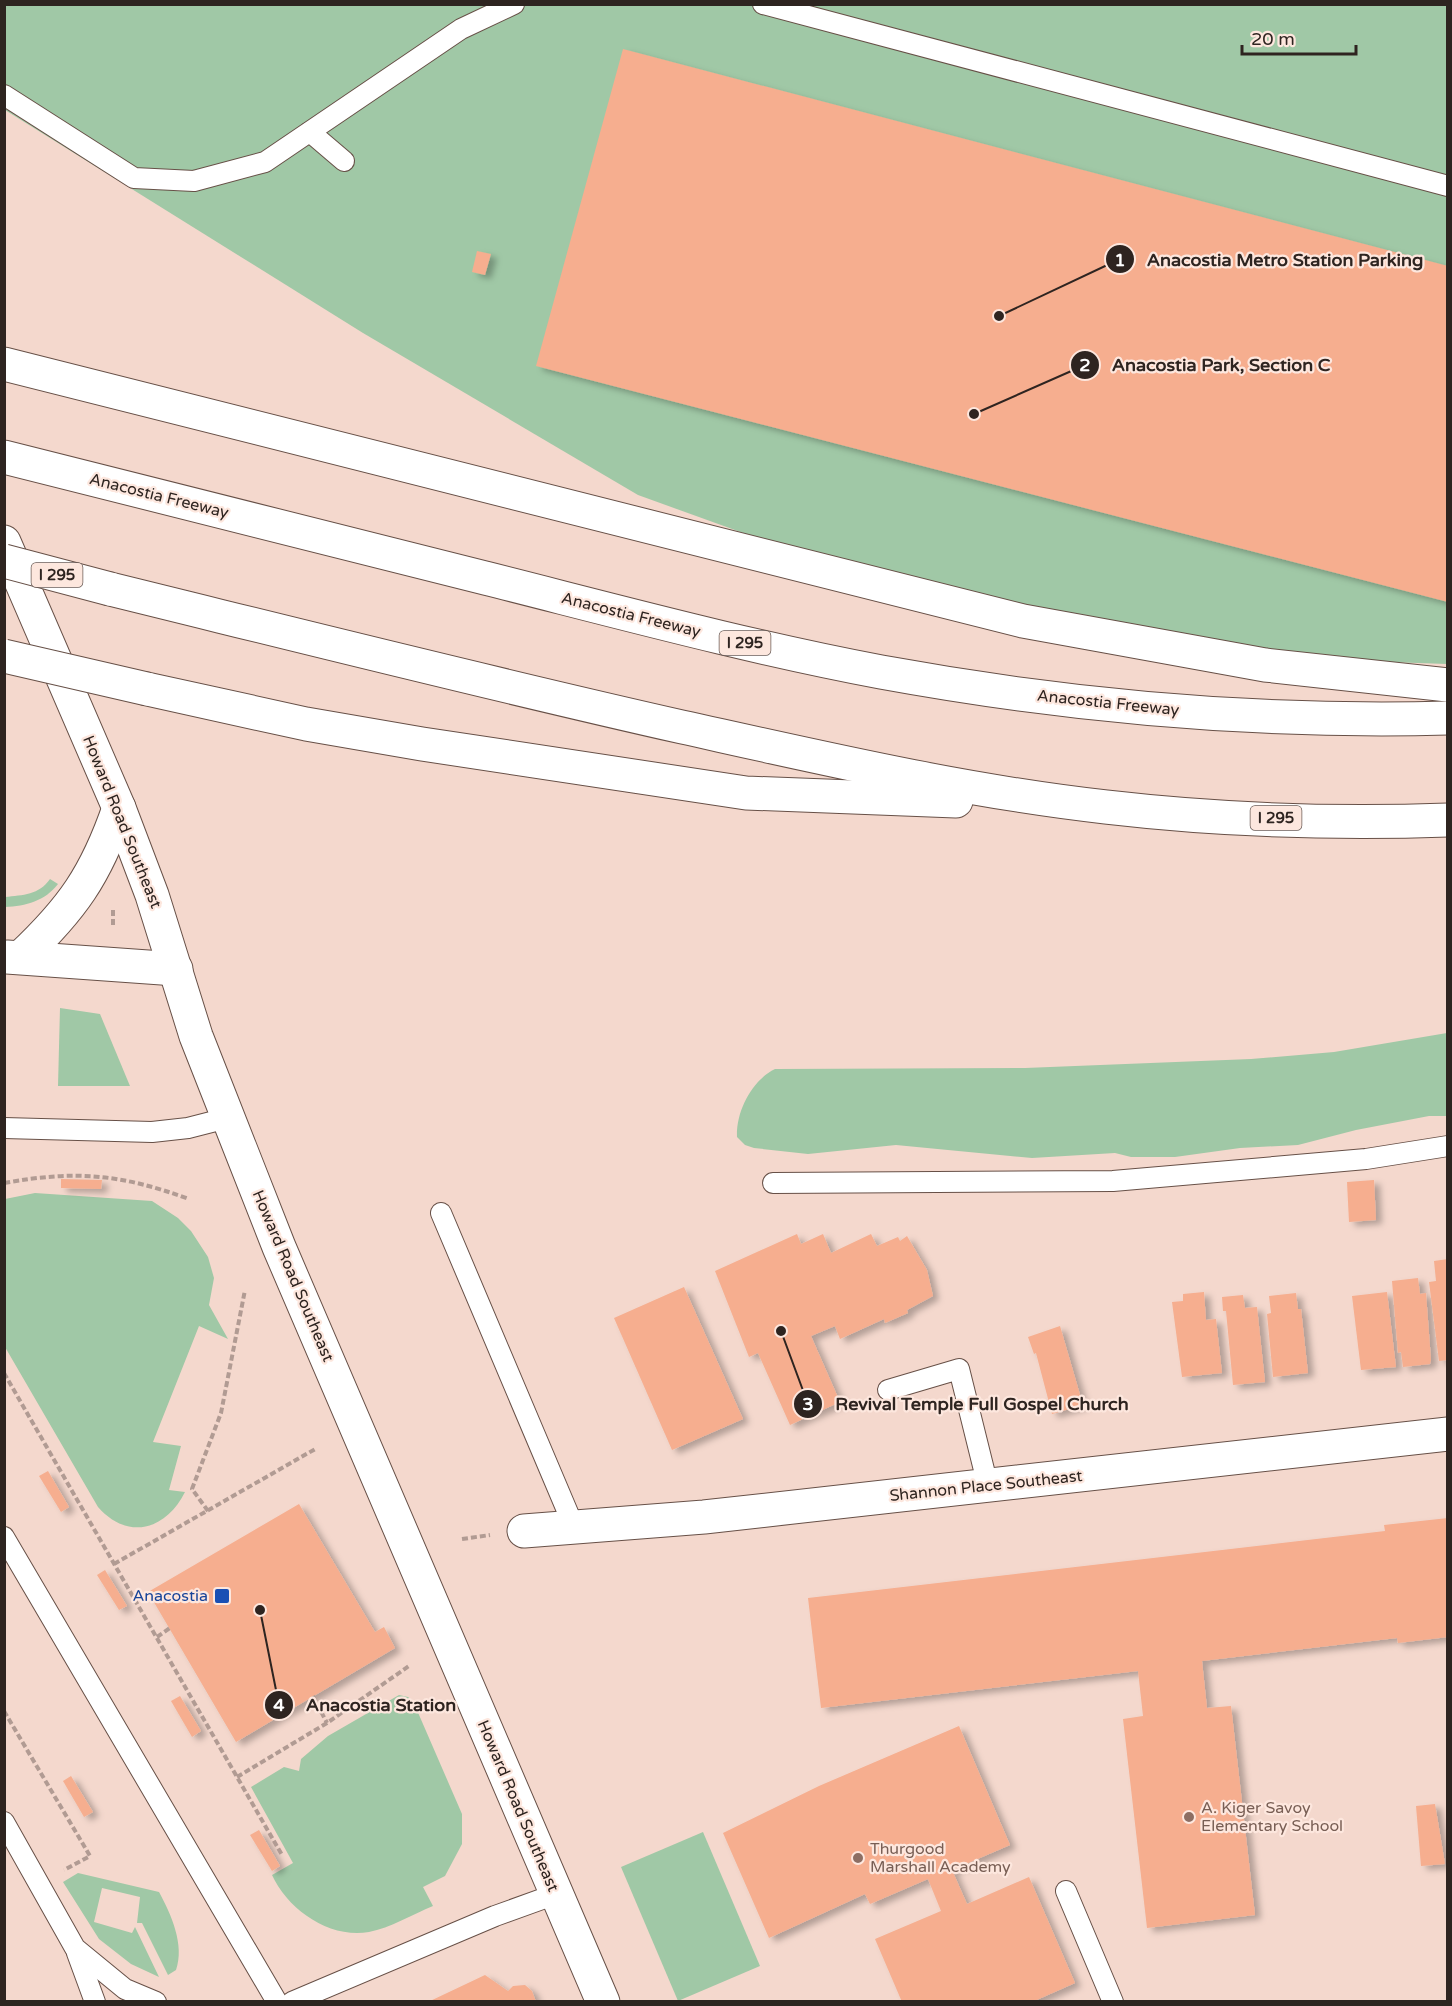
<svg xmlns="http://www.w3.org/2000/svg" width="1452" height="2006" font-family="'Varela Round',sans-serif">
<defs>
<filter id="shadow"><feDropShadow dx="6" dy="4" stdDeviation="3" flood-color="#0004"/></filter>
</defs>
<rect width="100%" height="100%" fill="#f4d8cd"/>
<g fill="#a0c8a6">
<polygon points="4,5 1447,5 1447,664 1184,655 934,602 638,495 363,333 5,110"/>
<path d="M50 879 58 884C45 901 26 906 5 907V897C23 895 39 895 50 879Z"/>
<polygon points="60,1008 100,1014 130,1086 58,1086"/>
<path d="M1447 1033V1116H1429L1356 1130 1298 1145 1240 1148 1175 1157H1131L1115 1153 1032 1158 896 1145 808 1154 754 1148 745 1145 737 1137C736 1111 752 1080 775 1069L1025 1068 1251 1059 1334 1052Z"/>
<path d="M35 1193 152 1201 178 1218 191 1231 208 1257 214 1278 209 1305 228 1339 199 1326 153 1442 181 1446 169 1490 185 1492C166 1530 128 1541 98 1507L5 1347V1199Z"/>
<path d="M399 1695 408 1697 413 1701 462 1814V1844L445 1876 423 1887 433 1906C413 1914 390 1928 369 1932 330 1939 288 1910 272 1875L293 1863 251 1787 284 1767 299 1771 301 1759 328 1736Z"/>
<polygon points="703,1832 760,1966 678,2001 621,1867"/>
<path d="M78 1873 159 1892C171 1914 185 1945 176 1970L168 1975 142 1923H137L140 1897 102 1888 94 1922 132 1933 135 1927 159 1977 131 1964 99 1939 63 1882Z"/>
</g>
<g fill="#f6ae8f" filter="url(#shadow)">
<polygon points="623,49 1448,266 1448,602 536,366"/>
<polygon points="477,251 491,254 485,275 472,272"/>
<polygon points="61,1179 102,1180 101,1189 61,1188"/>
<polygon points="1374,1180 1376,1220 1349,1222 1347,1182"/>
<polygon points="797,1234 801,1244 823,1234 831,1253 871,1234 877,1246 898,1237 900,1241 907,1236 927,1270 933,1296 907,1310 908,1313 885,1323 884,1319 840,1339 835,1326 811,1336 840,1402 790,1425 758,1353 749,1357 715,1271"/>
<polygon points="1448,1259 1448,1360 1439,1361 1429,1282 1436,1281 1434,1261"/>
<polygon points="1418,1278 1420,1294 1426,1293 1431,1360 1430,1364 1403,1367 1401,1352 1398,1353 1392,1281"/>
<polygon points="684,1287 743,1419 672,1450 614,1318"/>
<polygon points="1204,1292 1206,1320 1216,1319 1222,1373 1182,1377 1172,1302 1183,1301 1183,1294"/>
<polygon points="1387,1292 1396,1367 1361,1370 1352,1296"/>
<polygon points="1296,1293 1298,1309 1301,1309 1308,1373 1273,1377 1267,1314 1271,1313 1269,1296"/>
<polygon points="1243,1295 1245,1308 1257,1307 1265,1382 1233,1385 1226,1311 1223,1311 1222,1297"/>
<polygon points="1060,1326 1083,1405 1052,1414 1036,1353 1034,1354 1028,1337"/>
<polygon points="48,1471 69,1507 61,1512 39,1476"/>
<polygon points="299,1504 375,1632 384,1627 395,1648 236,1742 148,1592"/>
<polygon points="1448,1518 1448,1637 1398,1643 1397,1638 1202,1661 1207,1708 1231,1706 1255,1915 1147,1928 1123,1719 1143,1716 1138,1671 821,1708 808,1598 1385,1531 1384,1525"/>
<polygon points="105,1570 127,1606 119,1610 97,1575"/>
<polygon points="180,1696 201,1731 192,1737 171,1701"/>
<polygon points="959,1726 1010,1845 952,1870 967,1904 1029,1877 1075,1983 1032,2002 902,2002 875,1939 941,1911 928,1879 870,1904 865,1894 769,1938 723,1833 819,1786"/>
<polygon points="71,1776 93,1812 84,1817 63,1781"/>
<polygon points="1435,1804 1445,1864 1421,1866 1416,1806"/>
<polygon points="259,1830 280,1866 272,1871 250,1835"/>
<polygon points="485,1975 508,1991 513,1986 525,1985 532,1991 536,2002 428,2002"/>
</g>
<g fill="none" stroke-linecap="round" stroke-linejoin="round">
<defs>
<g id="lane">
<polyline points="763,4 1448,186"/>
<polyline points="4,95 134,178 194,181 265,162 461,29 514,4"/>
<polyline points="310,132 344,161"/>
<polyline points="4,1128 152,1132 188,1128 227,1118"/>
<polyline points="773,1183 1113,1181 1366,1159 1448,1146"/>
<polyline points="441,1213 574,1527"/>
<polyline points="888,1390 959,1369 988,1486"/>
<polyline points="4,1537 277,2002"/>
<polyline points="4,1822 75,1948 125,1989 156,2002"/>
<polyline points="1066,1891 1113,2002"/>
<polyline points="77,1953 95,2002"/>
<polyline points="292,2002 495,1916 556,1894"/>
</g>
<polyline id="street" points="524,1531 704,1517 1448,1434"/>
<g id="secondary">
<polyline points="4,542 119,808 152,895 196,1036 279,1247 603,2002"/>
<polyline points="7,957 176,969"/>
<path d="M21 957C72 909 96 875 119 808"/>
</g>
<g id="highway">
<polyline points="4,364 1023,621 1265,665 1448,685"/>
<path d="M4 457C165 498 325 538 485 578 616 611 748 647 881 672 1067 706 1259 723 1448 718"/>
<path d="M110 589C301 636 491 684 682 727 822 758 963 791 1106 807 1218 820 1334 824 1448 820"/>
<polyline points="147,689 306,724 422,744 746,793 956,801"/>
</g>
</defs>
<use href="#lane" stroke="#675047" stroke-width="22"/>
<use href="#street" stroke="#675047" stroke-width="35"/>
<use href="#secondary" stroke="#675047" stroke-width="35"/>
<use href="#highway" stroke="#675047" stroke-width="35"/>
<g stroke="#b19b93" stroke-width="4" stroke-dasharray="6 3" stroke-linecap="butt">
<polyline points="113,910 113,925"/>
<path d="M4 1183C77 1170 120 1174 189 1199"/>
<polyline points="4,1373 282,1855"/>
<polyline points="208,1511 192,1489 221,1413 245,1290"/>
<polyline points="462,1539 490,1535"/>
<polyline points="114,1564 317,1448"/>
<polyline points="157,1637 170,1628"/>
<polyline points="313,1696 327,1723"/>
<polyline points="4,1711 90,1856 64,1870"/>
<polyline points="237,1777 327,1723 409,1666"/>
</g>
<use href="#lane" stroke="#fff" stroke-width="20"/>
<use href="#street" stroke="#fff" stroke-width="33"/>
<use href="#secondary" stroke="#fff" stroke-width="33"/>
<use href="#highway" stroke="#fff" stroke-width="33"/>
<defs>
<g id="highway-bridge">
<polyline points="4,561 110,589"/>
<polyline points="4,656 147,689"/>
</g>
</defs>
<use href="#highway-bridge" stroke="#675047" stroke-width="35" stroke-linecap="butt"/>
<use href="#highway-bridge" stroke="#fff" stroke-width="33"/>
</g>
<rect fill="#1a4fb4" stroke="#fde7de" stroke-width="2" x="214" y="1588" width="16" height="16" rx="3"/>
<g fill="#8d6e63" stroke="#fde7de" stroke-width="2">
<circle cx="1189" cy="1817" r="6"/>
<circle cx="858" cy="1858" r="6"/>
</g>
<g text-anchor="middle" dominant-baseline="central" stroke-width="4.5" stroke-linejoin="round" paint-order="stroke">
<g fill="#fde7de" stroke="#6c5e59" stroke-width="1.5">
<rect x="31.5" y="563" width="51" height="24" rx="4.5"/>
<rect x="719.5" y="631" width="51" height="24" rx="4.5"/>
<rect x="1250.5" y="806" width="51" height="24" rx="4.5"/>
</g>
<g font-size="15" font-weight="bold" fill="#2e2420">
<text x="57" y="575">I 295</text>
<text x="745" y="643">I 295</text>
<text x="1276" y="818">I 295</text>
</g>
<g font-size="16" fill="#2e2420" stroke="#fde7de">
<text transform="translate(159 496) rotate(14)">Anacostia Freeway</text>
<text transform="translate(631 615) rotate(14)">Anacostia Freeway</text>
<text transform="translate(1108 703) rotate(6)">Anacostia Freeway</text>
<text transform="translate(122 822) rotate(68)">Howard Road Southeast</text>
<text transform="translate(293 1276) rotate(67)">Howard Road Southeast</text>
<text transform="translate(986 1486) rotate(-6)">Shannon Place Southeast</text>
<text transform="translate(518 1806) rotate(67)">Howard Road Southeast</text>
</g>
<g font-size="16" fill="#164399" stroke="#fde7de" text-anchor="end">
<text x="208" y="1596">Anacostia</text>
</g>
<g font-size="16" fill="#785e54" stroke="#fde7de" text-anchor="start">
<text x="1201" y="1808">A. Kiger Savoy<tspan x="1201" dy="18">Elementary School</tspan></text>
<text x="870" y="1849">Thurgood<tspan x="870" dy="18">Marshall Academy</tspan></text>
</g>
</g>
<path fill="none" stroke="#2e2420" stroke-width="2" d="M999 316L1120 259M974 414L1085 365M781 1331L808 1404M260 1610L279 1705"/>
<g fill="#2e2420" stroke="#fde7de" stroke-width="2">
<circle cx="999" cy="316" r="6"/>
<circle cx="974" cy="414" r="6"/>
<circle cx="781" cy="1331" r="6"/>
<circle cx="260" cy="1610" r="6"/>
<circle cx="1120" cy="259" r="15"/>
<circle cx="1085" cy="365" r="15"/>
<circle cx="808" cy="1404" r="15"/>
<circle cx="279" cy="1705" r="15"/>
</g>
<g font-size="18" text-anchor="middle" font-weight="bold" fill="#fff">
<text x="1120" y="266">1</text>
<text x="1085" y="371">2</text>
<text x="808" y="1410">3</text>
<text x="279" y="1711">4</text>
</g>
<g font-size="18" text-anchor="middle" font-weight="bold" fill="#2e2420" stroke="#fde7de" stroke-width="4.5" stroke-linejoin="round" paint-order="stroke">
<text x="1285" y="266">Anacostia Metro Station Parking</text>
<text x="1221" y="371">Anacostia Park, Section C</text>
<text x="982" y="1410">Revival Temple Full Gospel Church</text>
<text x="381" y="1711">Anacostia Station</text>
</g>
<rect width="1452" height="2006" fill="none" stroke="#2e2420" stroke-width="12"/>
<path d="M1242 45v9h114v-9" fill="none" stroke="#2e2420" stroke-width="3"/>
<text x="1251" y="45" font-size="18" fill="#2e2420" stroke="#fde7de" stroke-width="4.5" paint-order="stroke">20 m</text>
</svg>
